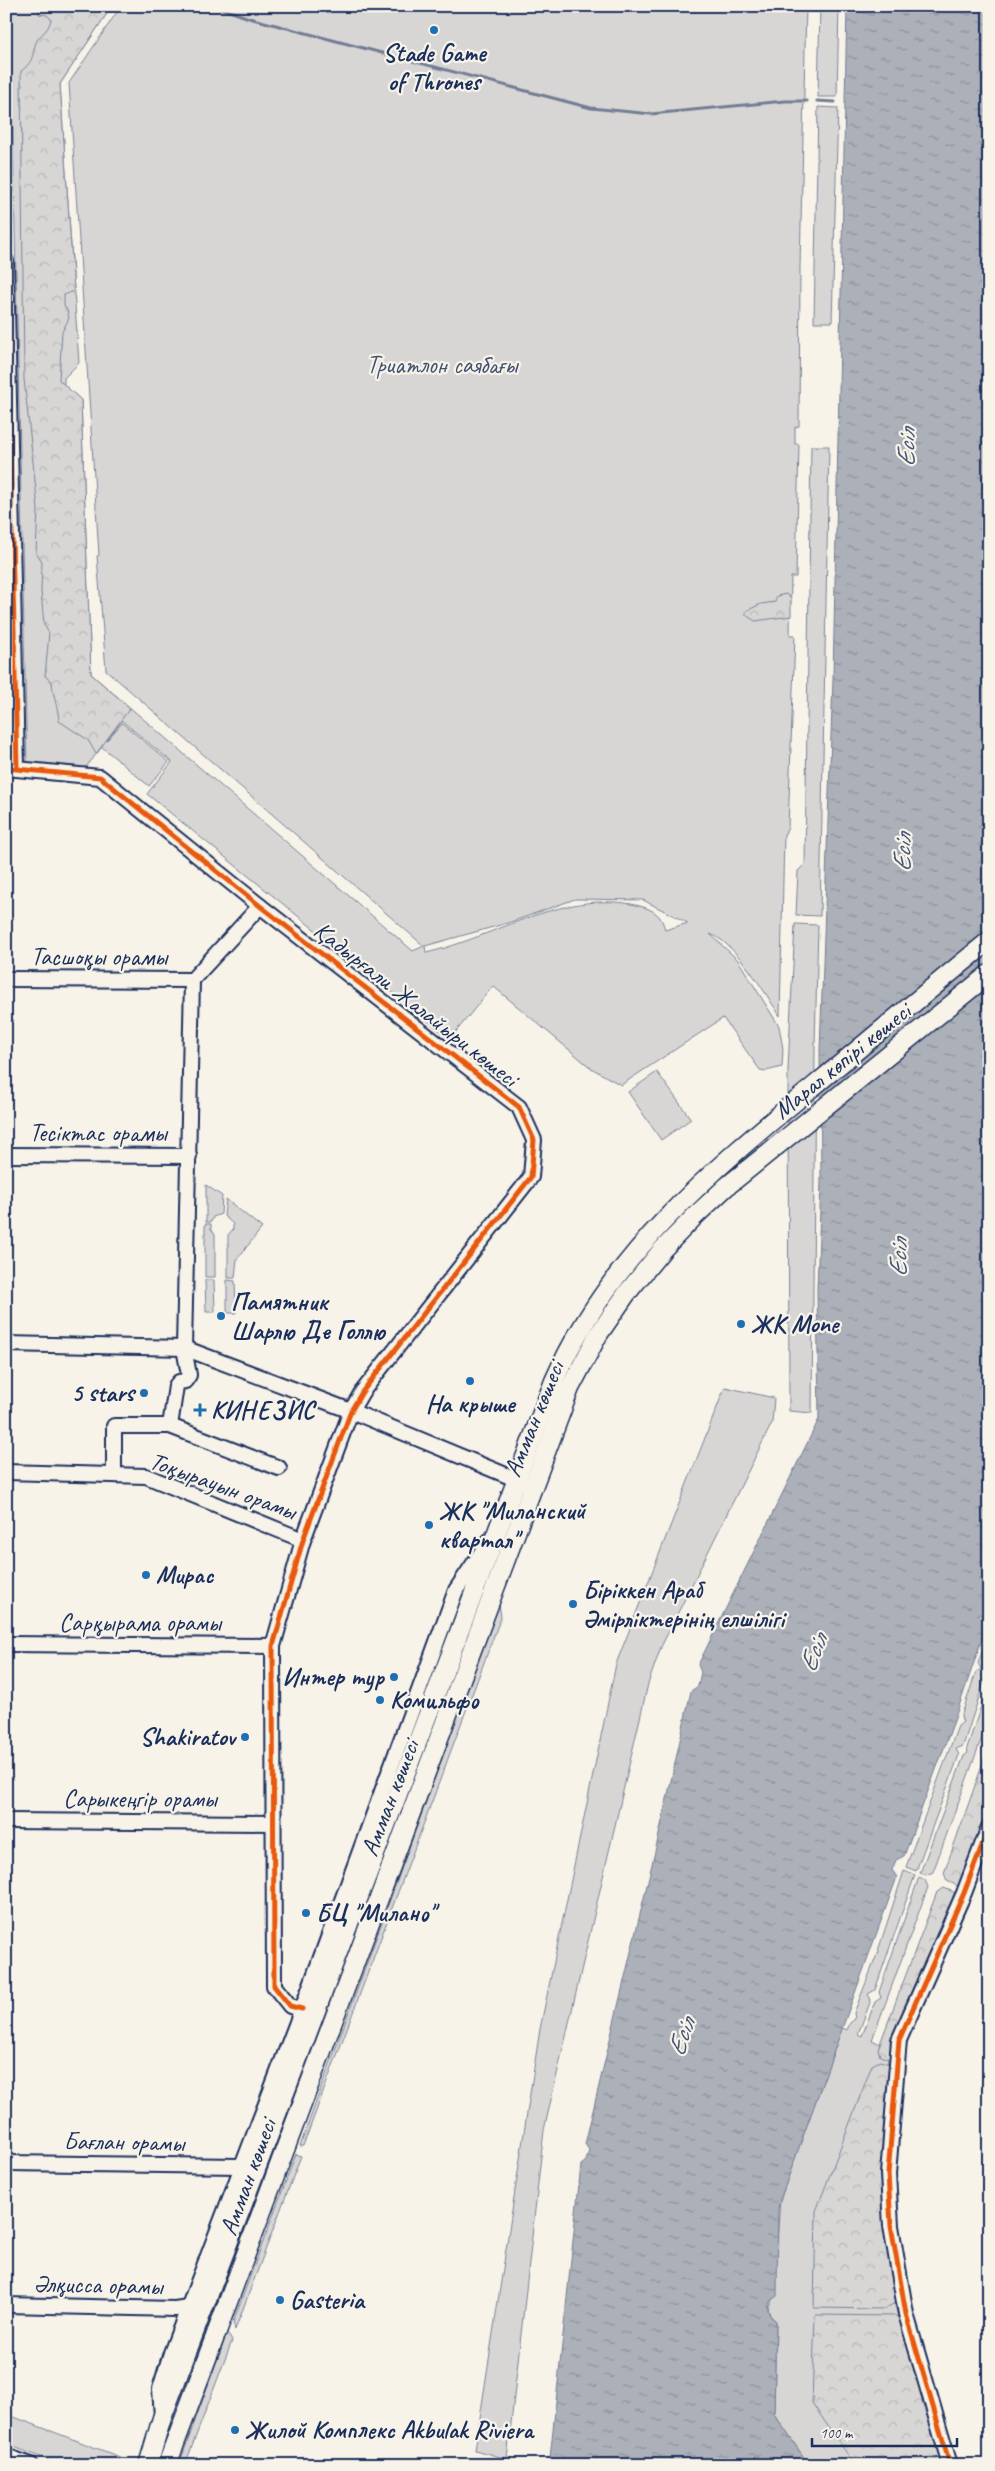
<svg xmlns="http://www.w3.org/2000/svg" width="995" height="2471" font-family="Caveat,sans-serif">
<defs>
<pattern id="forest-crowns" width="20" height="18" patternUnits="userSpaceOnUse" patternTransform="scale(1.25)"><rect width="20" height="18" fill="#d7d6d4"/><path d="M2 6a3 3 0 1 1 6 0M12 15a3 3 0 1 1 6 0" fill="none" stroke="#b8b8b8"/></pattern>
<pattern id="water-ripples" width="26" height="14" patternUnits="userSpaceOnUse" patternTransform="scale(1.25)"><rect width="26" height="14" fill="#acb0b9"/><path d="M2 4q2-2 4 0t4 0M15 11q2-2 4 0t4 0" fill="none" stroke="#8b909a"/></pattern>
</defs>
<rect width="100%" height="100%" fill="#f7f3e8"/>
<filter id="ink" filterUnits="userSpaceOnUse"><feTurbulence type="fractalNoise" baseFrequency=".02" numOctaves="2"/><feDisplacementMap in="SourceGraphic" scale="10" xChannelSelector="R" yChannelSelector="G"/><feConvolveMatrix kernelMatrix="1 2 1 2 8 2 1 2 1" color-interpolation-filters="sRGB"/></filter>
<g filter="url(#ink)">
<g fill="#d7d6d4" stroke="#798299" fill-rule="evenodd">
<path d="M10 6H112L60 84 79 363 64 378V385L81 400 91 674 413 951 424 946 106 670 97 556 99 555 69 83 121 6H806L800 267 799 426 795 427V444H799L796 577H791L790 635H795L788 828 784 835 780 1016C766 994 735 942 710 934L738 960 779 1026 783 1049 782 1067 766 1071 760 1070 723 1018 621 1085 591 1068 493 986 450 1039 147 794 172 762 122 721 106 741 122 723 169 762 149 786 102 747 82 772 27 765ZM575 899 643 900 688 923 665 930C662 915 654 910 640 906 567 887 496 937 426 953L425 946 511 922Z"/>
<polygon points="820,6 839,6 837,97 818,97"/>
<polygon points="818,107 838,108 832,322 814,322"/>
<polygon points="811,446 829,446 820,916 796,915 798,871 805,864"/>
<polygon points="795,924 818,925 815,1045 812,1413 789,1411 788,1069"/>
<polygon points="657,1072 691,1119 661,1140 628,1092"/>
<polygon points="206,1185 222,1196 221,1214 213,1217 211,1222 206,1222"/>
<polygon points="226,1199 262,1228 237,1259 235,1278 228,1278 228,1235 233,1229 233,1224 224,1216"/>
<polygon points="205,1224 211,1224 211,1229 215,1234 215,1277 205,1277"/>
<polygon points="205,1280 214,1280 215,1312 206,1312"/>
<polygon points="227,1280 235,1281 236,1313 227,1313"/>
<polygon points="725,1387 774,1398 772,1423 661,1647 648,1684 544,2130 507,2459 475,2450 540,2029 616,1664"/>
<polygon points="499,1602 501,1617 303,2146 300,2146"/>
<polygon points="989,1634 989,1666 963,1746 956,1749 959,1755 916,1871 906,1867 958,1726 963,1722 961,1717 976,1672 981,1669 978,1663"/>
<polygon points="989,1682 989,1718 933,1872 926,1875 920,1873 964,1756 968,1753 967,1748"/>
<polygon points="904,1871 915,1875 875,1990 868,1994 871,2000 858,2034 862,2036 875,2002 881,1998 879,1992 919,1877 925,1880 928,1887 872,2040 889,2048 881,2122 889,2283 939,2465 809,2465 774,2414 776,2321 770,2315 768,2308 773,2298 780,2200 842,2028 847,2030 850,2023 855,2019 854,2013 876,1957"/>
<polygon points="296,2154 301,2156 235,2330 233,2322"/>
<polygon points="227,2333 232,2341 185,2465 179,2465"/>
<polygon points="6,2414 120,2457 117,2465 62,2465 6,2444"/>
</g>
<g fill="url(#forest-crowns)" stroke="#798299">
<path d="M38 6H112L60 84 74 291 64 295V306L67 310 69 318 62 332 59 380 81 400 91 674 130 708 96 754 88 740 59 721C58 707 53 697 52 682L45 676 49 633 44 625 41 591 42 561 36 553 38 509 24 379 21 71C37 60 31 49 38 39 44 31 49 30 51 19L47 15 39 14Z"/>
<polygon points="786,594 791,599 791,616 755,621 746,615 746,611 761,604 775,602 777,596"/>
<polygon points="989,1746 989,1813 960,1887 947,1881 944,1873"/>
<polygon points="944,1888 958,1894 897,2029 892,2060 880,2056 878,2049 937,1892"/>
<polygon points="880,2061 892,2065 897,2302 884,2309 814,2308 816,2211 872,2065"/>
<polygon points="815,2315 896,2316 906,2323 946,2465 855,2465 812,2403"/>
</g>
<path fill="url(#water-ripples)" stroke="#727c95" d="M847 6H989V1618L954 1721 904 1856 896 1860 892 1870 897 1877 780 2200 778 2209 777 2296 770 2301C766 2309 768 2316 776 2321L774 2414 809 2465H551L550 2458 581 2165 586 2161 589 2150 585 2144 658 1839 691 1691 698 1686 701 1672 698 1665 819 1419 817 1290 821 1182 820 1050 833 679Z"/>
<g fill="none" stroke-linecap="round" stroke-linejoin="round">
<g stroke="#727c95" stroke-width="3">
<polyline points="215,6 249,18 591,108 651,114 785,101 807,101"/>
<polyline points="817,101 835,102"/>
</g>
<defs>
<g id="minor">
<polyline points="6,261 17,768"/>
<polyline points="6,768 100,777 260,906 519,1107 534,1140 531,1177 362,1392 351,1411 303,1540 273,1646 274,1986 290,2006 302,2009"/>
<polyline points="6,979 192,980"/>
<polyline points="6,1155 189,1156"/>
<polyline points="6,1344 184,1348 351,1411 525,1483"/>
<polyline points="170,1426 176,1386 179,1382 185,1381 189,1375 184,1348 192,980 260,906"/>
<polyline points="6,1472 146,1476 303,1540"/>
<polyline points="114,1475 114,1426 170,1426 279,1468"/>
<polyline points="6,1644 273,1646"/>
<polyline points="6,1821 273,1823"/>
<polyline points="6,2163 240,2166"/>
<polyline points="6,2305 175,2309 188,2307"/>
<polyline points="162,2416 160,2389 171,2353 302,2009 456,1590 489,1541"/>
<polyline points="6,2456 31,2465"/>
<polyline points="950,2465 906,2314 891,2226 888,2174 899,2040 964,1893 989,1827"/>
</g>
<g id="major">
<path d="M148 2465 162 2418 554 1381C609 1256 711 1171 814 1086 872 1038 930 989 989 941"/>
<polyline points="167,2465 570,1388 598,1335 627,1293 662,1250 695,1216 726,1187 989,974"/>
</g>
</defs>
<use href="#minor" stroke="#1b2f5e" stroke-width="18"/>
<use href="#major" stroke="#1b2f5e" stroke-width="21"/>
<use href="#minor" stroke="#f7f3e8" stroke-width="14"/>
<use href="#major" stroke="#f7f3e8" stroke-width="18"/>
<defs>
<g id="cycleway">
<polyline points="6,261 17,768"/>
<polyline points="6,768 100,777 260,906 519,1107 534,1140 531,1177 362,1392 351,1411 303,1540 273,1646 274,1986 290,2006 302,2009"/>
<polyline points="950,2465 906,2314 891,2226 888,2174 899,2040 964,1893 989,1827"/>
</g>
</defs>
<use href="#cycleway" stroke="#f7f3e8" stroke-width="8"/>
<use href="#cycleway" stroke="#e8590c" stroke-width="5"/>
</g>
</g>
<g fill="#1f6fb2" stroke="#f7f3e8" stroke-width="2">
<circle cx="434" cy="30" r="5"/>
<circle cx="221" cy="1316" r="5"/>
<circle cx="741" cy="1324" r="5"/>
<circle cx="470" cy="1381" r="5"/>
<circle cx="144" cy="1393" r="5"/>
<path d="M197.5 1402.5h5v5h5v5h-5v5h-5v-5h-5v-5h5z"/>
<circle cx="429" cy="1525" r="5"/>
<circle cx="146" cy="1575" r="5"/>
<circle cx="573" cy="1604" r="5"/>
<circle cx="394" cy="1677" r="5"/>
<circle cx="380" cy="1700" r="5"/>
<circle cx="245" cy="1737" r="5"/>
<circle cx="306" cy="1913" r="5"/>
<circle cx="280" cy="2300" r="5"/>
<circle cx="235" cy="2430" r="5"/>
</g>
<g text-anchor="middle" dominant-baseline="central" stroke-width="4.5" stroke-linejoin="round" paint-order="stroke">
<g font-size="25" font-weight="bold" fill="#1b2f5e" stroke="#f7f3e8" text-anchor="start">
<text x="434" y="53" text-anchor="middle">Stade Game<tspan x="434" dy="29">of Thrones</tspan></text>
<text x="231" y="1302">Памятник<tspan x="231" dy="29">Шарлю Де Голлю</tspan></text>
<text x="751" y="1324">ЖК Mone</text>
<text x="134" y="1393" text-anchor="end">5 stars</text>
<text x="470" y="1404" text-anchor="middle">На крыше</text>
<text x="211" y="1410">КИНЕЗИС</text>
<text x="439" y="1511">ЖК "Миланский<tspan x="439" dy="29">квартал"</tspan></text>
<text x="156" y="1575">Мирас</text>
<text x="583" y="1590">Біріккен Араб<tspan x="583" dy="29">Әмірліктерінің елшілігі</tspan></text>
<text x="384" y="1677" text-anchor="end">Интер тур</text>
<text x="390" y="1700">Комильфо</text>
<text x="235" y="1737" text-anchor="end">Shakiratov</text>
<text x="316" y="1913">БЦ "Милано"</text>
<text x="290" y="2300">Gasteria</text>
<text x="245" y="2430">Жилой Комплекс Akbulak Riviera</text>
</g>
<g font-size="25" fill="#415076" stroke="#f7f3e8">
<text x="442" y="365">Триатлон саябағы</text>
</g>
<g font-size="25" fill="#1b2f5e" stroke="#f7f3e8">
<text x="99" y="957">Тасшоқы орамы</text>
<text transform="translate(416 1004) rotate(38)">Қадырғали Жалайыри көшесі</text>
<text transform="translate(842 1061) rotate(-39)">Марал көпірі көшесі</text>
<text x="98" y="1133">Тесіктас орамы</text>
<text transform="translate(534 1419) rotate(-68)">Амман көшесі</text>
<text transform="translate(223 1486) rotate(20)">Тоқырауын орамы</text>
<text x="140" y="1623">Сарқырама орамы</text>
<text transform="translate(390 1798) rotate(-69)">Амман көшесі</text>
<text x="140" y="1799">Сарыкеңгір орамы</text>
<text transform="translate(124 2142) rotate(1)">Бағлан орамы</text>
<text transform="translate(248 2177) rotate(-70)">Амман көшесі</text>
<text transform="translate(98 2285) rotate(1)">Әлқисса орамы</text>
</g>
<g font-size="26" font-style="italic" fill="#465679" stroke="#f7f3e8">
<text transform="translate(906 448) rotate(-89)">Есіл</text>
<text transform="translate(902 853) rotate(-89)">Есіл</text>
<text transform="translate(898 1258) rotate(-89)">Есіл</text>
<text transform="translate(813 1653) rotate(-69)">Есіл</text>
<text transform="translate(681 2037) rotate(-71)">Есіл</text>
</g>
</g>
<rect width="995" height="2471" fill="none" stroke="#f7f3e8" stroke-width="25"/>
<rect x="12" y="12" width="970" height="2446" fill="none" stroke="#1b2f5e" stroke-width="2" filter="url(#ink)"/>
<path d="M812 2438v8h145v-8" fill="none" stroke="#1b2f5e" stroke-width="2.5"/>
<text x="820" y="2438" font-size="15" fill="#1b2f5e" stroke="#f7f3e8" stroke-width="4" paint-order="stroke">100 m</text>
</svg>
